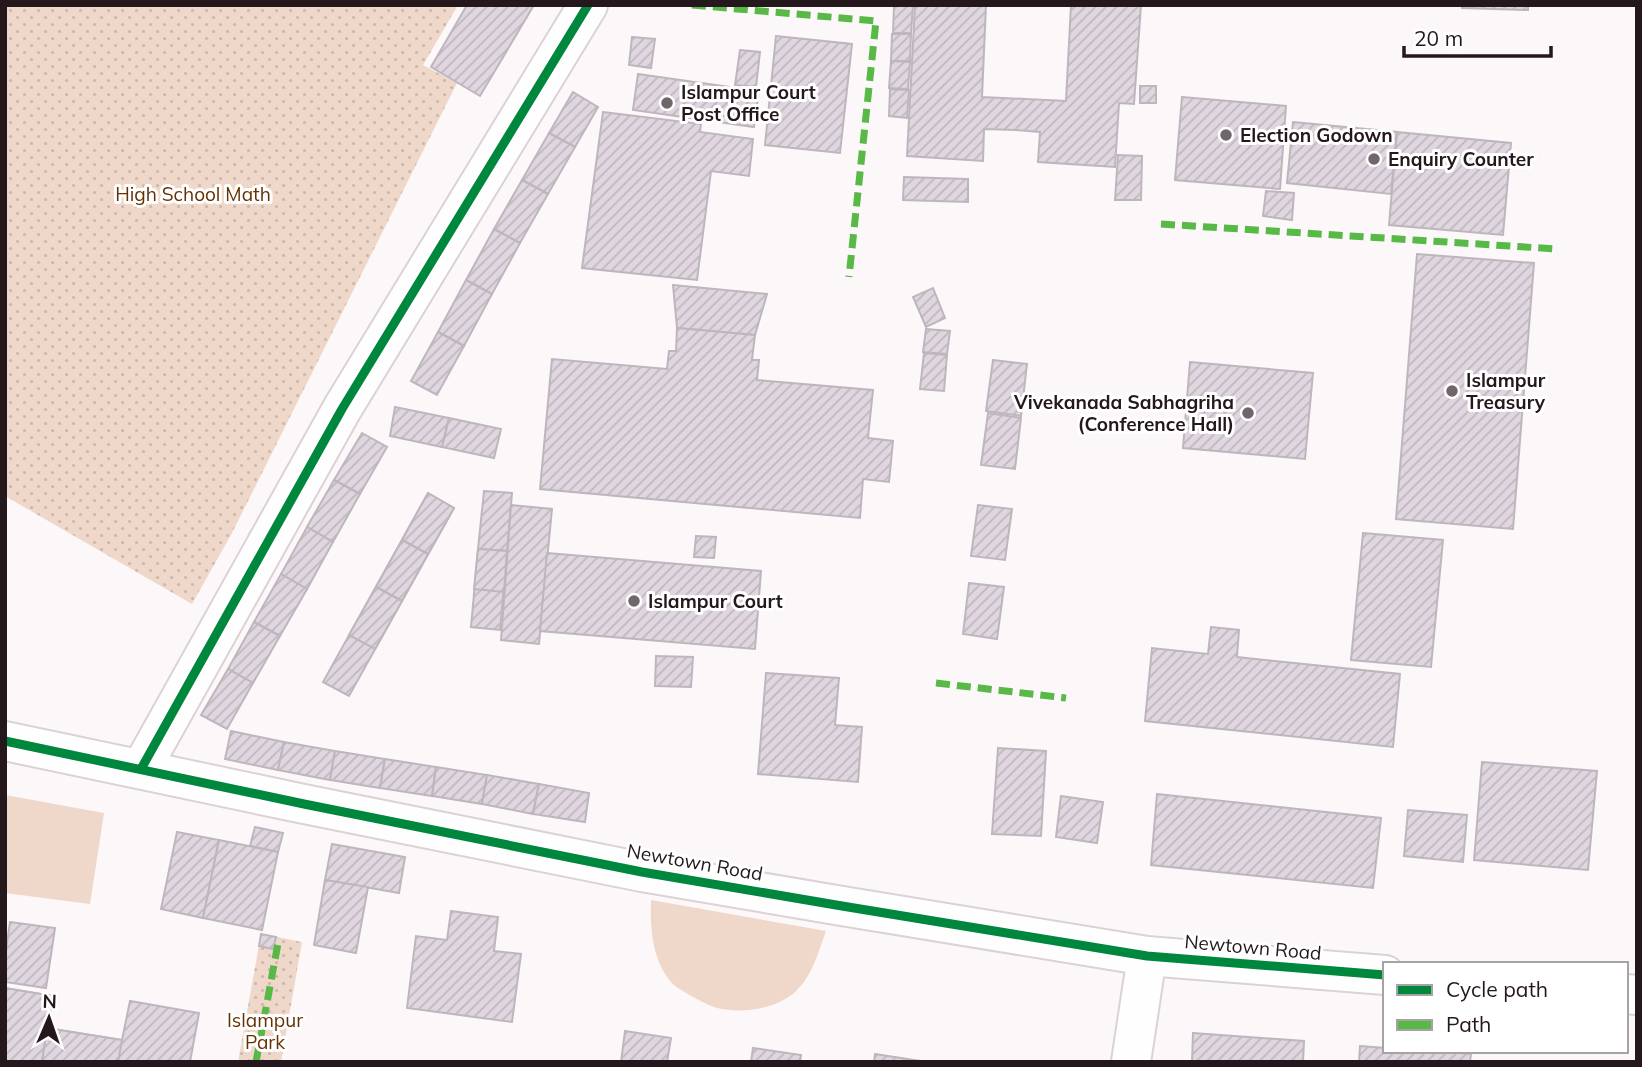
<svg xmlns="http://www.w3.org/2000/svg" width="1642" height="1067" font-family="Mulish,sans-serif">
<defs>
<pattern id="park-dots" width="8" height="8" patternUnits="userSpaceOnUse" patternTransform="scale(1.75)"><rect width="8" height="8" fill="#efd7c9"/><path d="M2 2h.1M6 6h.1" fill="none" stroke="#cdb8ac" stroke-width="1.8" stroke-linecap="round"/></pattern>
<pattern id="building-hatch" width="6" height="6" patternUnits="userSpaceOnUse" patternTransform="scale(1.75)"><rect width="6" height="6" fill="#dfd6df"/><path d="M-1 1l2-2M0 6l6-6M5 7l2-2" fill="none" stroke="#bfb7bf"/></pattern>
</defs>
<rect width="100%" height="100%" fill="#fcf7f9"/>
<g fill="#efd7c9">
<polygon points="5,795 104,813 90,904 5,893"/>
<path d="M651 900 826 931C819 950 813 974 798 989 780 1009 742 1014 717 1008 707 1005 697 999 688 994 682 990 675 987 671 982 652 959 650 928 651 900Z"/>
</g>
<g fill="url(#park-dots)">
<polygon points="5,5 458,5 423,65 457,83 232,533 192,604 5,496"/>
<polygon points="261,934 302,942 281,1062 238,1062"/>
</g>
<g fill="url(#building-hatch)" stroke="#bdb7bd" stroke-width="2">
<polygon points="467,5 534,5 480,96 431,67"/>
<polygon points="915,5 986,5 982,97 1066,101 1071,5 1141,5 1134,104 1119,103 1115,167 1038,162 1040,132 1015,130 984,129 983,161 907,156"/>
<polygon points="1462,5 1528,5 1528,10 1462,8"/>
<polygon points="894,6 913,6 911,33 893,33"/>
<polygon points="892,34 911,34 910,61 891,61"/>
<polygon points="776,36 852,44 840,153 765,145"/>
<polygon points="632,37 655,39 651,68 629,65"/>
<polygon points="740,50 760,52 756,87 735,85"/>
<polygon points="891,61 910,62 908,89 889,88"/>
<polygon points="638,74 759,91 754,127 633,110"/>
<rect x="1140" y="86" width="16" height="17"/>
<polygon points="890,89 909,90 907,118 889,116"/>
<polygon points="573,92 598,107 575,147 549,133"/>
<polygon points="1182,97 1286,106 1280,189 1175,180"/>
<polygon points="603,112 701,124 700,132 753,139 749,176 711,171 697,280 582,268"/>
<polygon points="1293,122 1397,132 1391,194 1287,183"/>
<polygon points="1397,132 1511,143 1503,235 1389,225"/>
<polygon points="549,133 575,147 548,194 522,180"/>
<polygon points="1118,155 1142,156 1141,200 1115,200"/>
<polygon points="904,177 968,179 968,202 903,200"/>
<polygon points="522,180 548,194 520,243 494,229"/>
<polygon points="1266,191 1294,193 1292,220 1263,216"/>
<polygon points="494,229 520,243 492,294 466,280"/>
<polygon points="1417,254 1534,263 1513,529 1396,519"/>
<polygon points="466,280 492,294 464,346 438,332"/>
<polygon points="673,285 767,294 755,335 677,328"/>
<polygon points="933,288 945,318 926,327 913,297"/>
<polygon points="677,328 755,335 752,360 759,360 757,380 873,390 868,438 893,441 889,482 863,479 860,518 540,489 552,359 667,369 669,351 676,351"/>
<polygon points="926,329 950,331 947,354 923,352"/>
<polygon points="438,332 464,346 437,395 411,381"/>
<polygon points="924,353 947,355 944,391 920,389"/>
<polygon points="993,360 1027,364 1021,416 986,411"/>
<polygon points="1190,362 1313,373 1305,459 1183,448"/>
<polygon points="395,407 449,418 442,447 390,436"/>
<polygon points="988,413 1021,418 1015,469 981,465"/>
<polygon points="449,418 501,429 494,458 442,447"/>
<polygon points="362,433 387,447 360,494 334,480"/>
<polygon points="334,480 360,494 333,542 307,527"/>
<polygon points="484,491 512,493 507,551 478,549"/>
<polygon points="428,493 454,508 349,696 323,682"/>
<polygon points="428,493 454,508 428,554 402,540"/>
<polygon points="511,505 552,509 539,644 501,640"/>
<polygon points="978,505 1012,509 1005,560 971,556"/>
<polygon points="307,527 333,542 307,589 281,574"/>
<polygon points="1363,533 1443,540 1431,667 1351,660"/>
<polygon points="696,536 716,537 714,558 694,557"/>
<polygon points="402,540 428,554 402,601 376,587"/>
<polygon points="478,549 507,551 500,630 471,627"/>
<polygon points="478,549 507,551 504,592 474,589"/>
<polygon points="547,553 761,571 755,649 540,631"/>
<polygon points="281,574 307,589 280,636 254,622"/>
<polygon points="969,583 1004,587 997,639 963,634"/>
<polygon points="376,587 402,601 375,649 349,635"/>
<polygon points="254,622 280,636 253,683 228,669"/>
<polygon points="1211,627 1239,630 1237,657 1400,674 1393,747 1145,721 1152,648 1208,654"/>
<polygon points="656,656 693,657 691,687 655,686"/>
<polygon points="228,669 253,683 227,729 201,715"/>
<polygon points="766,673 839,678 835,725 862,727 858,782 758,774"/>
<polygon points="231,731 284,742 278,770 225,759"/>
<polygon points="284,742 335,751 330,780 278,770"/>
<polygon points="998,748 1046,751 1041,836 992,834"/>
<polygon points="335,751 385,759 380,788 330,780"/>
<polygon points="385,759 436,767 432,796 380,788"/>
<polygon points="1482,762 1597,771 1588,870 1474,860"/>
<polygon points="436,767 487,775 482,804 432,796"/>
<polygon points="487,775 539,784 533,814 482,804"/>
<polygon points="539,784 589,793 585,822 533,814"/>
<polygon points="1157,794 1381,818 1373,888 1151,865"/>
<polygon points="1061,796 1103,802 1097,843 1056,837"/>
<polygon points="1408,810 1467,815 1463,862 1404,856"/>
<polygon points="255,827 283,833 278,852 250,846"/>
<polygon points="177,832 219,840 203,918 161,909"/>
<polygon points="219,840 278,852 262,930 203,918"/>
<polygon points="332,844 405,857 399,893 325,880"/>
<polygon points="325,880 368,887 356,953 314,945"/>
<polygon points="451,911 498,917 494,951 521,954 512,1022 407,1008 416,936 447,940"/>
<polygon points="10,922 55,928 46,988 5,982 5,957"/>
<polygon points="261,934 276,937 273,949 259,946"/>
<polygon points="5,988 53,996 47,1028 122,1040 130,1001 199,1013 190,1062 5,1062"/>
<polygon points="5,988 53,996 42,1062 5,1062"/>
<polygon points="47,1028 122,1040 118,1062 42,1062"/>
<polygon points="625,1031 671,1038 667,1062 621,1062"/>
<polygon points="1193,1033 1304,1041 1303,1062 1192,1062"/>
<polygon points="1360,1046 1385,1048 1385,1051 1436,1051 1471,1054 1470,1062 1359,1062"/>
<polygon points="753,1048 801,1055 800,1062 751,1062"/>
<polygon points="875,1054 927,1062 874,1062"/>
</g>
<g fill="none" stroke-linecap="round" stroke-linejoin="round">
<defs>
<g id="minor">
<polyline points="5,741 304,804 642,872 842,906 1147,956 1385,975"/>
<polyline points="141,769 342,409 588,5"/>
<polyline points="1626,994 1637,995"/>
<polyline points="1131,1062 1147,956"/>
</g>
</defs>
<use href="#minor" stroke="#dbd2d6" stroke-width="42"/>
<use href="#minor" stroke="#fffefe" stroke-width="38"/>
<g stroke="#58b947" stroke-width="7" stroke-dasharray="14 7" stroke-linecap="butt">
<polyline points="692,5 876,21 849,277"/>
<polyline points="1161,224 1557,249"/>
<polyline points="936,683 1066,698"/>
<polyline points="256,1062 279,938"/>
</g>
<defs>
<g id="cycleway">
<polyline points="5,741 304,804 642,872 842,906 1147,956 1385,975"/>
<polyline points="141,769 342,409 588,5"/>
</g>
</defs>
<use href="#cycleway" stroke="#fff" stroke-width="13"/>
<use href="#cycleway" stroke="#00873e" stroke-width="9"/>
</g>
<g fill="#70666a" stroke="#fff" stroke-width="2.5">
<circle cx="667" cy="103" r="7"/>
<circle cx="1226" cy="135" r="7"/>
<circle cx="1374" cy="159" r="7"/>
<circle cx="1452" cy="391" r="7"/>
<circle cx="1248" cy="413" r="7"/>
<circle cx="634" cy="601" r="7"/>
</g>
<g text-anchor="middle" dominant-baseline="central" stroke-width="6" stroke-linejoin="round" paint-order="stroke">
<g font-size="19" font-weight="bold" fill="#24181d" stroke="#fff" text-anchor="start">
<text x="681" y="92">Islampur Court<tspan x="681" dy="22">Post Office</tspan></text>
<text x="1240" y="135">Election Godown</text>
<text x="1388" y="159">Enquiry Counter</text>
<text x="1466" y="380">Islampur<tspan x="1466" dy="22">Treasury</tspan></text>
<text x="1234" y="402" text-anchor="end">Vivekanada Sabhagriha<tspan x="1234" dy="22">(Conference Hall)</tspan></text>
<text x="648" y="601">Islampur Court</text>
</g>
<g font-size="19" fill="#653100" stroke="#fff">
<text x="193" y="194">High School Math</text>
<text x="265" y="1020">Islampur<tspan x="265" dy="22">Park</tspan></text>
</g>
<g font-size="19" fill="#24181d" stroke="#fff">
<text transform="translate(695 862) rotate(10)">Newtown Road</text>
<text transform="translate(1253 947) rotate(5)">Newtown Road</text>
</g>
</g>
<rect width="1642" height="1067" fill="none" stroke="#24181d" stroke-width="14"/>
<rect x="1383" y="962" width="245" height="91" fill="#ffffff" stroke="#a7a3a5" stroke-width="2"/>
<rect x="1397" y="985" width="35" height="10" fill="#00873e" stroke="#a7a3a5" stroke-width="2"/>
<text x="1446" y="997" font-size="21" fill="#24181d">Cycle path</text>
<rect x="1397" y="1020" width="35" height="10" fill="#58b947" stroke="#a7a3a5" stroke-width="2"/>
<text x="1446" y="1032" font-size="21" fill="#24181d">Path</text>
<g transform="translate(49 1018) rotate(2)" stroke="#ffffff" stroke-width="5" paint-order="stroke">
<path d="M0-5L12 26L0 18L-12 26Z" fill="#24181d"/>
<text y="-10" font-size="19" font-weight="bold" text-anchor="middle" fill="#24181d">N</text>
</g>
<path d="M1404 46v10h147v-10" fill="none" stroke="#24181d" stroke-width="3.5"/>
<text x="1414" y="46" font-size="21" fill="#24181d" stroke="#ffffff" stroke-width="5" paint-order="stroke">20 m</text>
</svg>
